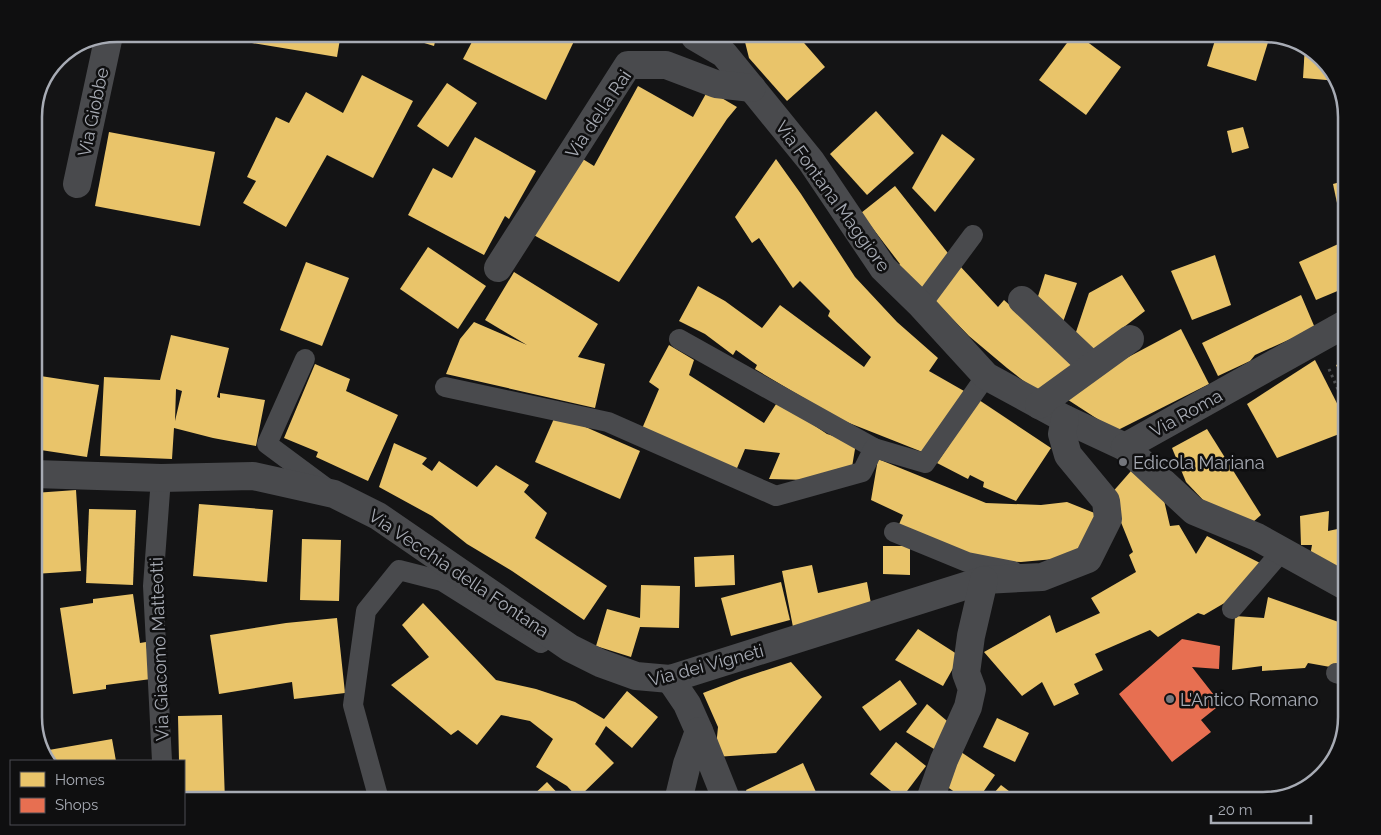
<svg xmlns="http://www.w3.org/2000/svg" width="1381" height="835" font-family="Raleway,sans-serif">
<rect width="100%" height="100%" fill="#141415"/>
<g fill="#e9c46a" fill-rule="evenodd">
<polygon points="1217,34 1263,34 1270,36 1256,81 1207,66"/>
<polygon points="1073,35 1078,35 1121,67 1086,115 1039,80"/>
<polygon points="798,36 825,67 787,101 749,58 745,42 746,37"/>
<polygon points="576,37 546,100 463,59 474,38"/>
<polygon points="408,38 436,38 434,46"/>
<polygon points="252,39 340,39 337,57 252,43"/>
<polygon points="1305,45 1336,75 1338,81 1303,78"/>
<polygon points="71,50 69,60 58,58"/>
<polygon points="362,75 413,101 373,178 327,155 286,227 243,203 256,181 247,177 276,117 289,123 306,92 343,113"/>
<polygon points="447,83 477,103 448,147 417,126"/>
<polygon points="638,86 693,117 708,90 737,107 727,119 619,282 530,233 578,156 594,166"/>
<polygon points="44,91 35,139 34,139 34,112"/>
<polygon points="876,111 914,153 867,195 830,154"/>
<polygon points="1243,127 1249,148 1232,153 1227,131"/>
<polygon points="109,132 215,152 200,226 95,206"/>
<polygon points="942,134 975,159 935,212 912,188"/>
<polygon points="475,137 536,171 509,219 505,216 484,255 408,215 433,168 452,178"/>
<polygon points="776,159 801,194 855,277 897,322 938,358 929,371 964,391 925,453 839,419 755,369 757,365 736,350 733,355 705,334 679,321 698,286 725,301 762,328 780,305 864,367 871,357 828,316 830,311 800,281 793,288 759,238 752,243 735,217"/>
<polygon points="1347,180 1347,221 1341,222 1333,184"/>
<polygon points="895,186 951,257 920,294 897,267 900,264 861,213"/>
<polygon points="1347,240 1347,287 1316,300 1299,262"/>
<polygon points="428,247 486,286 458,329 400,289"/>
<polygon points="1215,255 1231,305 1192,320 1171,271"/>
<polygon points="306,262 349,278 322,346 280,330"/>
<polygon points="959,265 998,307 1004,300 1075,364 1044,397 1007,368 969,336 934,300"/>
<polygon points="514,272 598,324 578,357 605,364 595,408 446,374 460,339 474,322 527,345 485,320"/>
<polygon points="1045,274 1077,283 1063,322 1035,306"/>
<polygon points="1122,275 1145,311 1116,333 1097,356 1074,338 1089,293"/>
<polygon points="1301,295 1315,328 1255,355 1250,361 1218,376 1202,343"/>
<polygon points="1181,329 1209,384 1116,431 1059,394"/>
<path d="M171 335 229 348 217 397 220 398V393L265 400 256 446 213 438 174 428 172 459 100 456 104 377 160 380ZM176 389 182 391 175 421Z"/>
<polygon points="669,345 694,360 689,375 764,423 778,401 827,434 856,443 852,467 808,480 769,479 780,453 745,449 735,473 641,431 659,389 649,382"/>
<polygon points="1315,360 1347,423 1347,431 1277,458 1247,404"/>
<polygon points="1347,361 1347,388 1336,365"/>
<polygon points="315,364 350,379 346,391 398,415 368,481 316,457 318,452 284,438"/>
<polygon points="34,375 99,385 87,457 34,449"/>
<polygon points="979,400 1051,448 1016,501 983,487 984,482 970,475 968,479 937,463"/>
<polygon points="556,414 640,451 620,499 535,462"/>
<polygon points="1207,429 1261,515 1253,522 1205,502 1186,482 1172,448"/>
<polygon points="394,443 427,458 422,464 432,471 439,461 477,487 496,465 529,485 524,492 547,513 535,538 607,586 584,620 512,571 467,544 432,516 379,487"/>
<polygon points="878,459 986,503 1041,505 1067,502 1097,514 1077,552 1054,559 1021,562 972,560 897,529 903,515 871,500"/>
<polygon points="1131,471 1163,496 1170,526 1179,525 1196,554 1207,536 1262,564 1233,598 1204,615 1198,613 1158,637 1150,630 1095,654 1103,670 1074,684 1079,694 1054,706 1042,682 1022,696 984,652 1050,615 1056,633 1100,613 1091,598 1136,572 1129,555 1133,552 1110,495"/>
<polygon points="76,490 81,571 34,574 34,493"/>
<polygon points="199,504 273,510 267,582 193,576"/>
<polygon points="89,509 136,510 133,585 86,583"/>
<polygon points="1329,511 1328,531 1347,527 1347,577 1310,556 1312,545 1301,545 1300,516"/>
<polygon points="302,539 341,540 339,601 300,600"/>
<polygon points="883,546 910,546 910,575 883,574"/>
<polygon points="734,555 735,585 695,587 694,557"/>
<polygon points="812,565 818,593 867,582 872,609 793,627 782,571"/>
<polygon points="781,582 790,620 731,636 721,598"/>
<polygon points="641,585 680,586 679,628 640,627 631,657 596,646 607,609 640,618"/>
<polygon points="133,594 140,643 146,642 151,679 106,685 106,689 73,694 60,608 93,603 93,599"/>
<polygon points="1268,597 1347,625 1347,670 1308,663 1305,668 1262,671 1262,666 1232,670 1235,616 1264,618"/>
<polygon points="423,603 496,680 536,689 575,702 604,719 627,691 658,717 632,748 606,726 595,744 614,763 578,798 567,786 536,767 553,739 530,721 501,715 477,745 458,730 451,735 391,685 429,657 402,625"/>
<polygon points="337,618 345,693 294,699 292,682 219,694 210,635 286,623"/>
<polygon points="34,627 42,691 34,692"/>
<polygon points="918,629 960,656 943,686 895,660"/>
<polygon points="791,662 822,697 776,753 715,757 718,727 703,693 742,678"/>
<polygon points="900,680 917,704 880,731 862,707"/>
<polygon points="927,704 953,726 939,752 906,732"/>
<polygon points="222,715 225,801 184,801 184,761 179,761 178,716"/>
<polygon points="997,718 1029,733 1015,762 983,747"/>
<polygon points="112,739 116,761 47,761 43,751"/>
<polygon points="896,742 926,766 901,799 870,774"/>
<polygon points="961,752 995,775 977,801 968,801 940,782"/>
<polygon points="803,763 820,801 750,801 746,790"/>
<polygon points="547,782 565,801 527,801"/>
<polygon points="1001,785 1022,801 987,801"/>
</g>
<polygon fill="#e76f51" points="1182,639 1220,646 1219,669 1192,667 1221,704 1201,720 1211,732 1172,762 1119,694"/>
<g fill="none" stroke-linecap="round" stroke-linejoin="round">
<polyline stroke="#4b4c4e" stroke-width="3" stroke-dasharray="2.5 4" stroke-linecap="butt" points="1329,369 1347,410"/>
<g stroke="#494a4d" stroke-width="20">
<polyline points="921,305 973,235"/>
<polyline points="679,339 874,448"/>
<polyline points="305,359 267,444 329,490"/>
<polyline points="445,387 608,422 776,496 862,472 874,448 925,463 986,376"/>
<polyline points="161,478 153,586 162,761"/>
<polyline points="894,532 967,562 1013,571"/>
<polyline points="1232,609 1282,551"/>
<polyline points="1336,673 1347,676"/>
<polyline points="383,801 378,796 353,705 366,611 399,570 442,581 541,643"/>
</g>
<g stroke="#494a4d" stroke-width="28">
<polyline points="695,37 724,54 811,161 883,268 921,305 986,376 1065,419 1125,447 1194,511 1257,537 1347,587"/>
<polyline points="77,184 108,40"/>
<polyline points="498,268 628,65 666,65 716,84 752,88"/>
<polyline points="1022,300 1092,366"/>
<polyline points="1039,405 1130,339"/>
<polyline points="1125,447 1347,323"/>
<polyline points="34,474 161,478 253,476 334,494 378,516 570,648 600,663 636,676 670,679 984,580 1042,577 1088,559 1108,519 1106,501 1068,455 1062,434 1065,419"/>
<polyline points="670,679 687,704 699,731"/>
<polyline points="932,801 931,797 944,760 968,707 972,689 966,673 971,636 984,580"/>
</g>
<polyline stroke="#494a4d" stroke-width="28" points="678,801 687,764 699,731 727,801"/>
</g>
<g fill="#74767c" stroke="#0f0f10" stroke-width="2">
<circle cx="1123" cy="462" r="5"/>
<circle cx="1170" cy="699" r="5"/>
</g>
<g text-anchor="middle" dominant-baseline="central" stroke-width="5" stroke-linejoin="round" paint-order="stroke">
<g font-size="18" fill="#a7abb4" stroke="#0f0f10">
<text transform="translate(93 112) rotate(-78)">Via Giobbe</text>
<text transform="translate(598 114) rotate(-56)">Via della Rai</text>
<text transform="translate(833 196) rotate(54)">Via Fontana Maggiore</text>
<text transform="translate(1186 413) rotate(-29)">Via Roma</text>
<text transform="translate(459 573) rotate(34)">Via Vecchia della Fontana</text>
<text transform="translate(159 649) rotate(-92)">Via Giacomo Matteotti</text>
<text transform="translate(706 665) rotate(-15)">Via dei Vigneti</text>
</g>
<g font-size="18" fill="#a7abb4" stroke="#0f0f10" text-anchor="start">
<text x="1133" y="462">Edicola Mariana</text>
<text x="1180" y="699">L'Antico Romano</text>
</g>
</g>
<path d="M0 0H1381V835H0ZM117 42H1263A75 75 0 0 1 1338 117V717A75 75 0 0 1 1263 792H117A75 75 0 0 1 42 717V117A75 75 0 0 1 117 42Z" fill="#0f0f10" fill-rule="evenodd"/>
<path fill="none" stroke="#a7abb4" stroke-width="2.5" d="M117 42H1263A75 75 0 0 1 1338 117V717A75 75 0 0 1 1263 792H117A75 75 0 0 1 42 717V117A75 75 0 0 1 117 42Z"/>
<rect x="10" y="760" width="175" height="65" fill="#0f0f10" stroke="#4c4d52"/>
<rect x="20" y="772" width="25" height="15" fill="#e9c46a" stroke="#4c4d52"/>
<text x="55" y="785" font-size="15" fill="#a7abb4">Homes</text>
<rect x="20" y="798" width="25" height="15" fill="#e76f51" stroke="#4c4d52"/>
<text x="55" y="810" font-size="15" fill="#a7abb4">Shops</text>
<path d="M1211 815v8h100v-8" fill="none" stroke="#a7abb4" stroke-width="2.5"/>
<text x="1218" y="815" font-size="15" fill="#a7abb4" stroke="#0f0f10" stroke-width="4" paint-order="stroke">20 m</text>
</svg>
